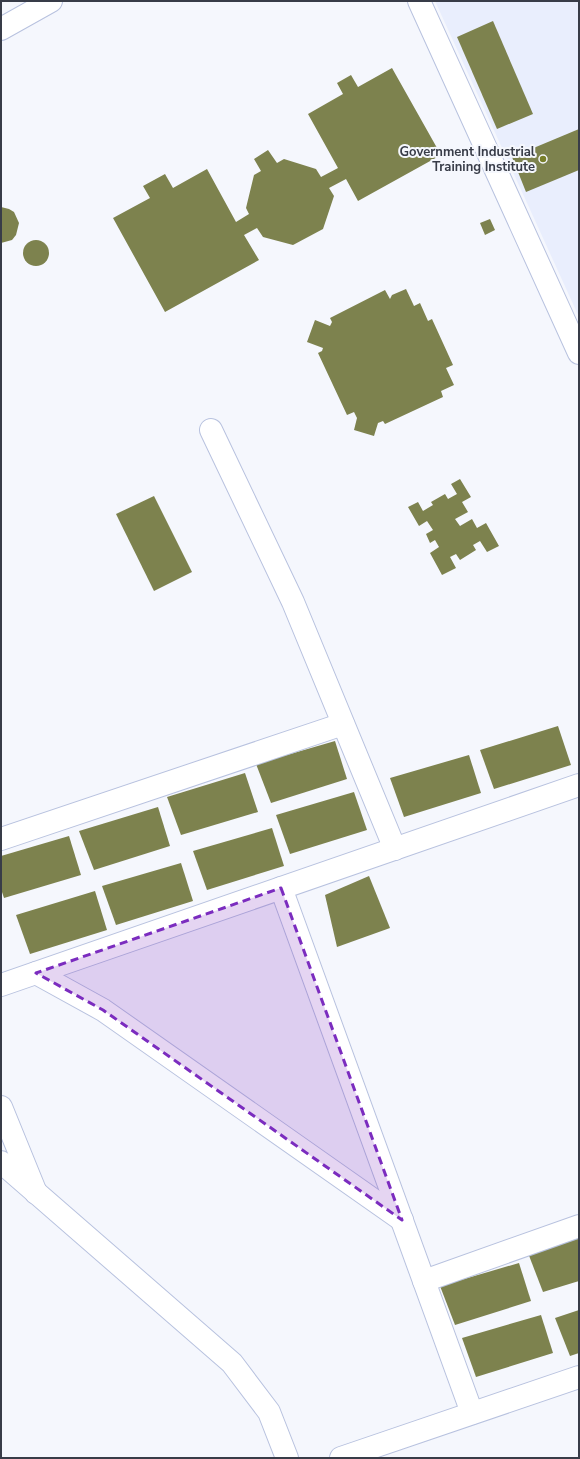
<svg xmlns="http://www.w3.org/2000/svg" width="580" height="1459" font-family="'Nunito Sans',sans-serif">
<rect width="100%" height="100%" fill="#f5f7fd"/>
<polygon fill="#e9eefd" points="435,1 579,1 579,317"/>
<g fill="#7d824e">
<polygon points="493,21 533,114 497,129 457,37"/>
<polygon points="392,68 441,155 358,201 346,179 329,188 334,196 323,229 293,245 263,237 257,228 244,235 259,260 165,312 113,218 150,198 143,186 165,174 173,188 207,169 236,222 249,214 246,208 254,175 261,171 254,159 268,150 277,163 284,159 316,169 321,177 338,168 308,114 343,94 337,83 351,75 358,87"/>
<polygon points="579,129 579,170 526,192 512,157"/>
<polygon points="1,207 9,209 14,212 19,223 16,235 12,240 1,243"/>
<polygon points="490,219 495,230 485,235 480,223"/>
<circle cx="36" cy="253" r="13"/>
<polygon points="406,289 414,306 420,303 428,321 432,319 453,365 446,368 454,385 441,391 443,397 385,424 383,421 378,423 374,436 354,430 357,418 354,412 347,415 318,353 322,351 323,348 307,342 315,320 330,326 332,322 330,318 385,290 390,299 392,295"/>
<polygon points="460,479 471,497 462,502 468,512 455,519 460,526 472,519 477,528 486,523 499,546 487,552 480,541 473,545 476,550 460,560 456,554 450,557 456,568 442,575 430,553 439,547 435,540 430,543 426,534 433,530 427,521 419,526 408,507 418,502 423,511 433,505 431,502 445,494 448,499 457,494 451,484"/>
<polygon points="154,496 192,572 154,591 116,514"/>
<polygon points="558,726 571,765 494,789 480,750"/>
<polygon points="335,741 347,779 271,803 256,764"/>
<polygon points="469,755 481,793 404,817 390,778"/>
<polygon points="245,773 258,812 181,835 167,797"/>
<polygon points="354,792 367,830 290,854 276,815"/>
<polygon points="158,807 170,846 94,870 79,831"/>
<polygon points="272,828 284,866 207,890 193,851"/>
<polygon points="69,836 81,875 4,898 1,889 1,856"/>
<polygon points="181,863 193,901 116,925 102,886"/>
<polygon points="369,876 390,928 337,947 325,895"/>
<polygon points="95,891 107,930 30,954 16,915"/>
<polygon points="579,1238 579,1281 543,1292 528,1253"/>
<polygon points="519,1263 531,1301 455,1325 440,1286"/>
<polygon points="579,1310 579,1353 570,1356 555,1318"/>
<polygon points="541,1315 553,1353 476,1377 462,1338"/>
</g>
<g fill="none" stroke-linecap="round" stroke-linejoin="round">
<defs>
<g id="minor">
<polyline points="419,1 579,353"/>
<polyline points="211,430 293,602 395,849"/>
<polyline points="1,839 343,724"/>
<polyline points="281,888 472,1413"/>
<polyline points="36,973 103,1010 402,1220"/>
<polyline points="1,985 579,785"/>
<polyline points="1,1107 36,1193"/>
<polyline points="424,1281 579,1226"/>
<polyline points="341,1458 579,1377"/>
</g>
<g id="major">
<polyline points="1,29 51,1"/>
<polyline points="1,1162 232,1363 269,1412 287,1458"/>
</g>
</defs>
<use href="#minor" stroke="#b8c2df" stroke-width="24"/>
<use href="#major" stroke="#b8c2df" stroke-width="24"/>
<use href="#minor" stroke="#fff" stroke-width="22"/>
<use href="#major" stroke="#fff" stroke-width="22"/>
</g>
<path fill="#7b2cbf" fill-opacity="0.2" stroke="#7b2cbf" stroke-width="3" stroke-dasharray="8 5" stroke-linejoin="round" d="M281 888 402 1220 103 1010 36 973Z"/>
<circle fill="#787f2a" stroke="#f5f7fd" stroke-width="1.5" cx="543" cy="159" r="4"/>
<g text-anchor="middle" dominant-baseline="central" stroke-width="4" stroke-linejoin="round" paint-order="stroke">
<g font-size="13" font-weight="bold" fill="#383c48" stroke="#f5f7fd" text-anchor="end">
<text x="535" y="152">Government Industrial<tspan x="535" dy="15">Training Institute</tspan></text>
</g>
</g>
<rect width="580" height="1459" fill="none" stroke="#383c48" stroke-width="4"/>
</svg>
